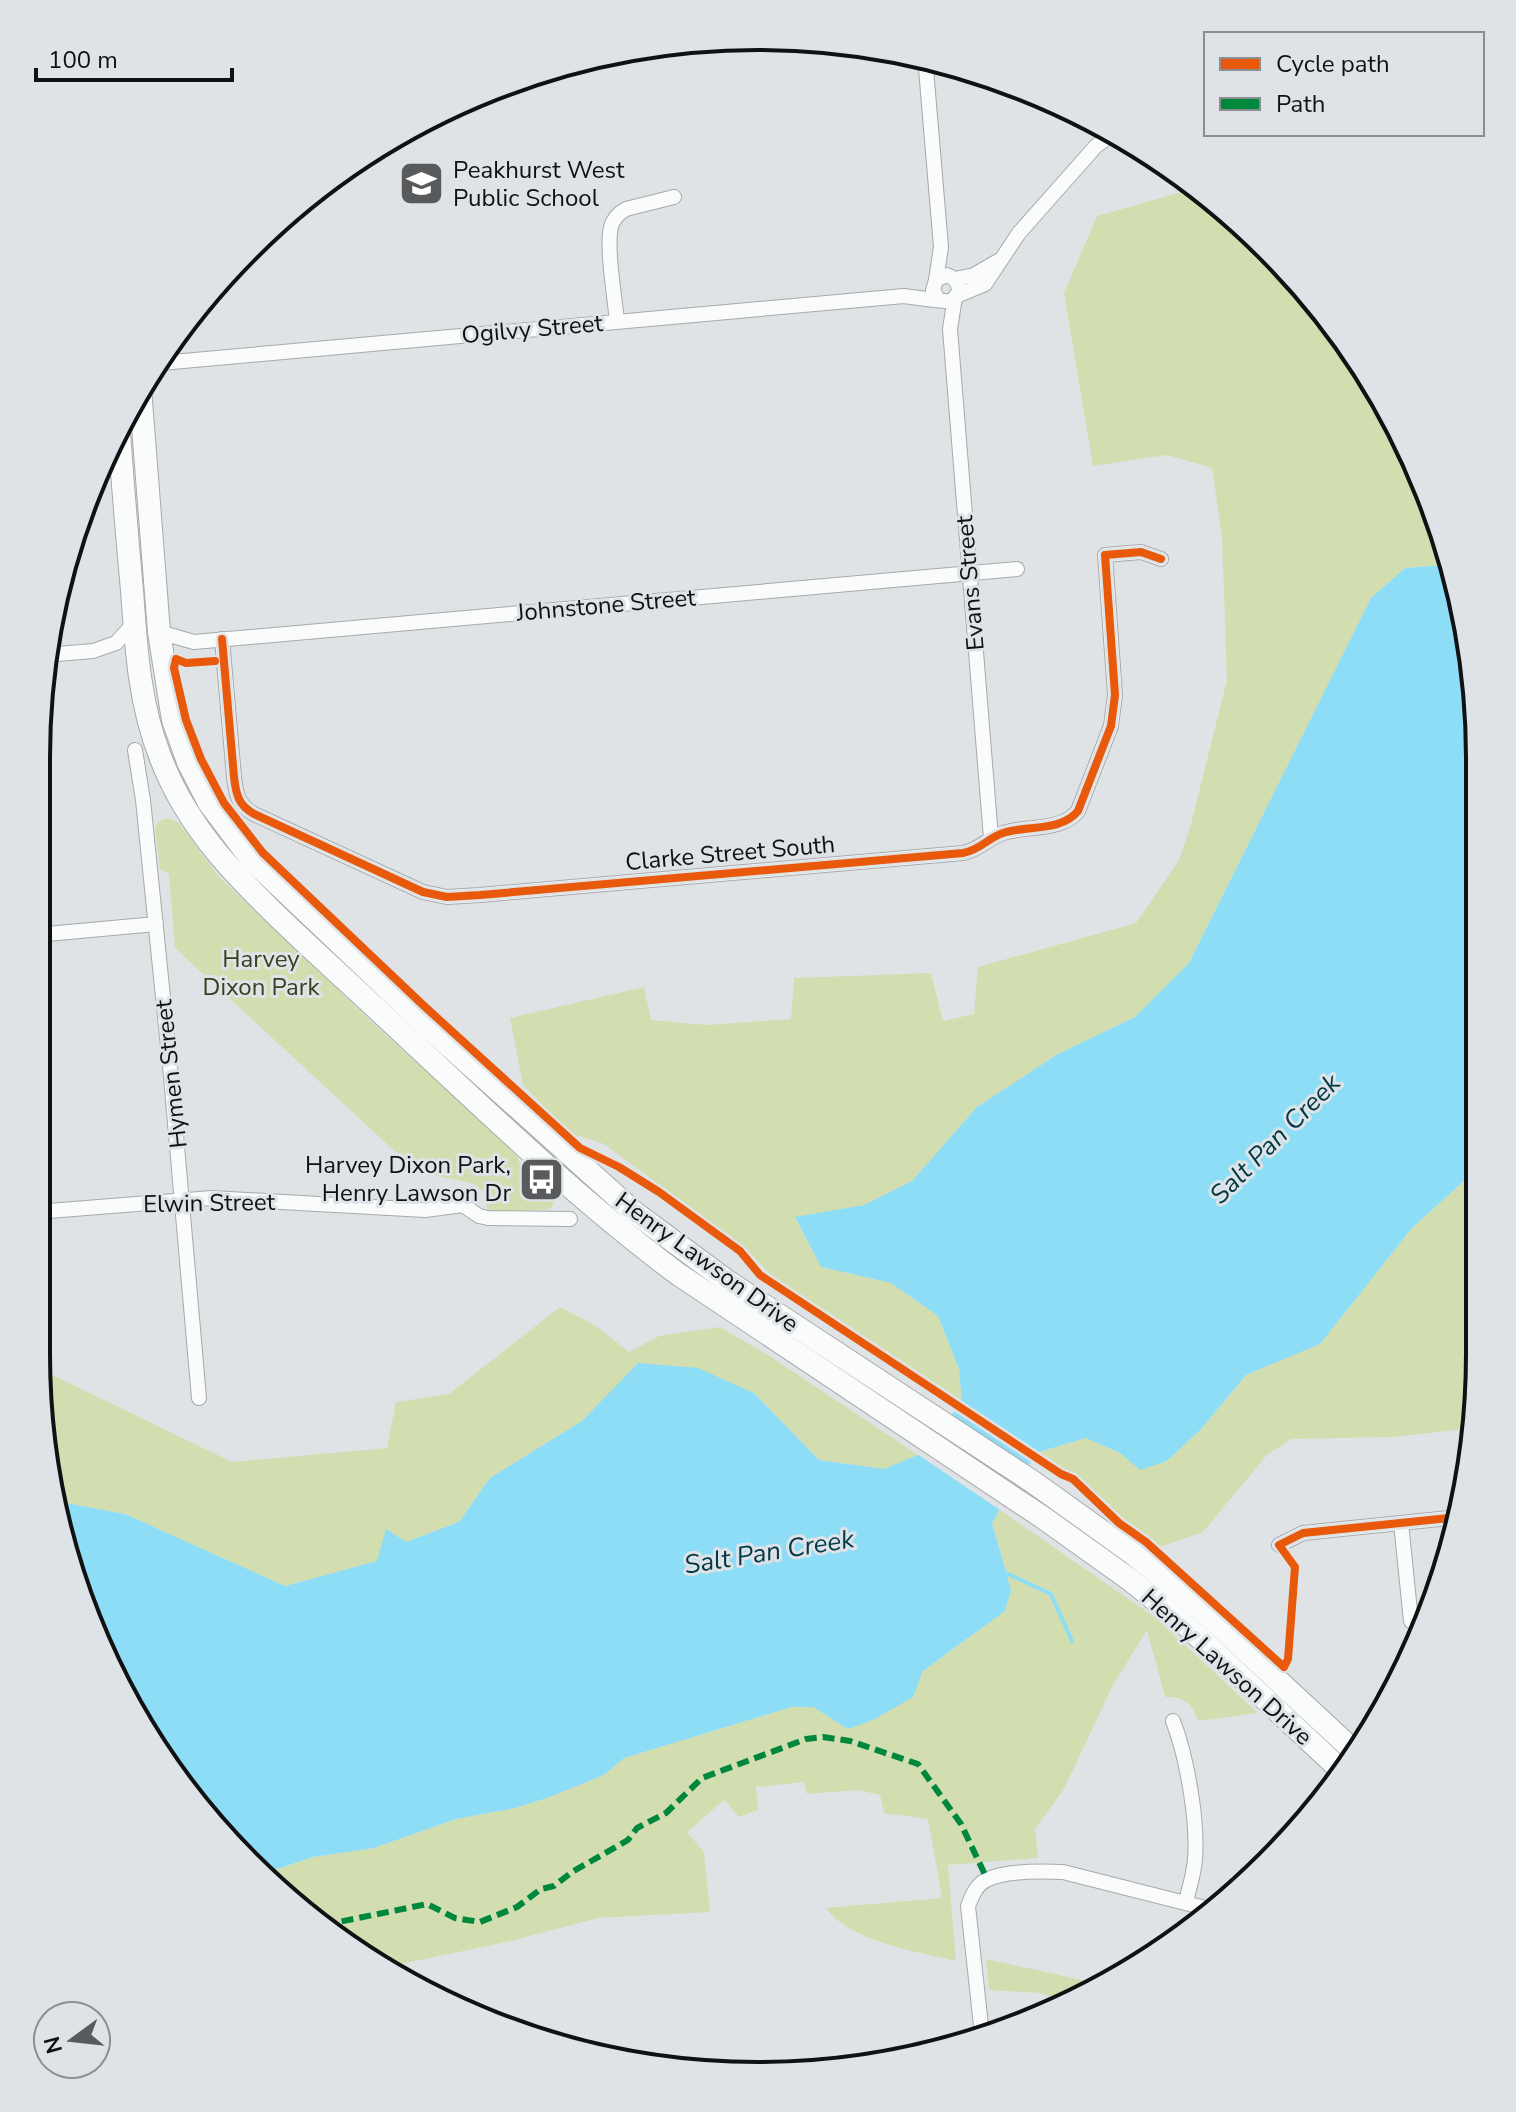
<svg xmlns="http://www.w3.org/2000/svg" width="1516" height="2112" font-family="'Nunito Sans',sans-serif">
<rect width="100%" height="100%" fill="#e0e3e5"/>
<g fill="#d3deb0">
<polygon points="1199,187 1301,282 1406,439 1444,565 1405,568 1371,598 1189,963 1135,1017 1058,1054 977,1107 912,1181 864,1205 795,1218 821,1267 891,1283 938,1316 959,1369 962,1402 772,1277 748,1250 604,1144 570,1133 523,1085 510,1018 644,987 651,1020 707,1025 791,1019 794,978 931,973 943,1021 974,1014 978,967 1136,923 1179,860 1191,824 1227,680 1222,537 1212,468 1167,455 1093,466 1064,293 1097,216"/>
<path d="M163 819H172L179 823 219 877 378 1028 517 1153C520 1177 537 1186 557 1198L550 1209 501 1212 487 1209 485 1194 475 1184 416 1171 175 948 169 874 160 869 155 828 157 823Z"/>
<path d="M1477 1169 1478 1401 1474 1428 1394 1437 1291 1439 1267 1455 1203 1532 1160 1547C1118 1517 1082 1481 1039 1452L1086 1438 1121 1453 1140 1469 1167 1461 1201 1429 1246 1375 1320 1344 1412 1228Z"/>
<polygon points="560,1307 596,1326 629,1352 659,1336 720,1327 768,1355 918,1455 884,1469 819,1460 754,1393 638,1364 582,1421 490,1478 459,1522 406,1542 377,1561 285,1586 125,1514 55,1501 38,1368 232,1462 387,1448 396,1402 449,1394"/>
<path d="M1000 1510 1156 1618 1258 1713 1198 1721C1193 1704 1184 1696 1165 1697L1147 1630 1112 1687 1064 1789 1035 1829 1038 1858 948 1865 956 1961C917 1952 849 1941 826 1908L942 1898 928 1819 884 1813 880 1795 858 1790 807 1794 804 1782 756 1787 758 1810 739 1817 724 1800 687 1832 704 1852 710 1912 598 1918 511 1941 387 1967 282 1897 262 1874 313 1857 374 1848 456 1819 515 1808 547 1798 604 1775 624 1758 792 1707H813L848 1729 912 1697 923 1671 1005 1611 1011 1590 992 1523Z"/>
<polygon points="986,1959 1095,1983 1066,2001 1040,1993 989,1990"/>
</g>
<polygon fill="#8eddf6" points="1444,565 1474,663 1477,1169 1412,1228 1320,1344 1246,1375 1201,1429 1167,1461 1140,1470 1120,1453 1086,1438 1039,1452 1015,1482 992,1523 1011,1590 1005,1611 923,1671 913,1697 873,1720 848,1729 813,1707 792,1707 624,1758 604,1775 547,1798 515,1808 456,1819 374,1848 313,1857 262,1874 157,1755 61,1541 55,1501 125,1514 285,1586 377,1561 386,1529 406,1542 459,1522 490,1478 582,1421 638,1363 698,1368 754,1393 819,1460 884,1469 918,1455 962,1402 959,1369 938,1316 891,1283 821,1267 795,1217 864,1205 912,1181 977,1107 1058,1054 1135,1017 1189,963 1371,598 1405,568"/>
<g fill="#e0e3e5">
<polygon points="958,1399 1042,1455 1034,1464 951,1409"/>
<polygon points="948,1413 1019,1484 1003,1512 914,1452"/>
</g>
<g fill="none" stroke-linecap="round" stroke-linejoin="round">
<polyline stroke="#8eddf6" stroke-width="4" points="1006,1573 1051,1594 1072,1641"/>
<defs>
<g id="minor">
<polyline points="925,57 941,247 936,280"/>
<polyline points="955,279 974,275 998,261"/>
<polyline points="956,296 985,284 1019,233 1096,146 1114,133"/>
<polyline points="955,297 950,329 991,838"/>
<path d="M617 322C615 298 606 248 611 227 613 219 619 213 626 209L674 197"/>
<path d="M161 363 904 296C918 298 932 300 945 301 962 303 964 281 947 275L936 280 933 290 937 298"/>
<polyline points="159,632 194,642 1017,569"/>
<path d="M222 639 234 777C236 794 238 805 254 814L423 892 447 897 480 895 963 853C980 850 988 838 1003 833 1027 825 1061 832 1078 811L1111 726 1115 695 1105 555 1141 552 1161 559"/>
<polyline points="46,655 93,651 116,643 134,623"/>
<polyline points="135,750 143,800 170,1066 199,1398"/>
<polyline points="36,935 156,924"/>
<polyline points="36,1212 212,1198 425,1210 463,1205 479,1216 488,1218 570,1219"/>
<polyline points="1401,1523 1411,1621"/>
<polyline points="1279,1545 1303,1533 1459,1517"/>
<path d="M1173 1721C1187 1757 1198 1821 1195 1859 1194 1874 1189 1888 1186 1902"/>
<path d="M982 2035 968 1906C972 1896 976 1885 986 1880 1005 1871 1042 1871 1063 1872L1213 1910"/>
</g>
<g id="primary">
<polyline points="140,388 159,632 173,720 188,762 209,803 251,859 427,1026 635,1213 727,1281 1033,1482 1132,1553 1203,1611 1356,1753"/>
<path d="M119 433C123 485 127 538 132 590 136 646 139 703 160 756 187 829 239 880 294 932 332 968 371 1003 409 1039 496 1120 582 1203 678 1274L1045 1519 1129 1579 1186 1625 1344 1773"/>
</g>
</defs>
<use href="#minor" stroke="#a7a9ab" stroke-width="16"/>
<use href="#primary" stroke="#a7a9ab" stroke-width="24"/>
<use href="#minor" stroke="#fafbfb" stroke-width="14"/>
<use href="#primary" stroke="#fafbfb" stroke-width="22"/>
<polyline stroke="#00873e" stroke-width="6" stroke-dasharray="12 6" stroke-linecap="butt" points="324,1925 427,1904 455,1918 480,1922 517,1907 541,1889 554,1886 572,1872 628,1840 637,1828 666,1813 702,1778 806,1739 823,1737 850,1741 918,1764 961,1824 987,1879"/>
<defs>
<g id="cycleway">
<path d="M222 639 234 777C236 794 238 805 254 814L423 892 447 897 480 895 963 853C980 850 988 838 1003 833 1027 825 1061 832 1078 811L1111 726 1115 695 1105 555 1141 552 1161 559"/>
<polyline points="215,661 186,663 176,659 174,668 186,720 201,759 224,803 263,853 423,1005 580,1148 619,1167 659,1192 740,1251 760,1275 1061,1474 1073,1479 1119,1523 1146,1542 1284,1667 1288,1659 1295,1567 1279,1545 1303,1533 1459,1517"/>
</g>
</defs>
<use href="#cycleway" stroke="#dee3e7" stroke-width="13"/>
<use href="#cycleway" stroke="#e8590c" stroke-width="8"/>
</g>
<defs>
<symbol id="school-square" viewBox="-11 -11 22 22"><rect x="-9" y="-9" width="18" height="18" rx="4" fill="#595a5c" stroke="#dee3e7"/><path d="M0-5L7-2L0 1L-7-2ZM-4 1L0 2.5L4 1V4Q0 6-4 4Z" fill="#fff"/></symbol>
<symbol id="bus-square" viewBox="-11 -11 22 22"><rect x="-9" y="-9" width="18" height="18" rx="4" fill="#595a5c" stroke="#dee3e7"/><path d="M-5-6H5V4H4V6H2V4H-2V6H-4V4H-5ZM-3.5-4V0h7V-4ZM-3.5 1.2v1.5H-2V1.2ZM2 1.2v1.5H3.5V1.2Z" fill="#fff"/></symbol>
</defs>
<g fill-rule="evenodd">
<use href="#school-square" x="396" y="158" width="51" height="51"/>
<use href="#bus-square" x="516" y="1154" width="51" height="51"/>
</g>
<g text-anchor="middle" dominant-baseline="central" stroke-width="6" stroke-linejoin="round" paint-order="stroke">
<g font-size="24" fill="#101113" stroke="#dee3e7" text-anchor="start">
<text x="453" y="170">Peakhurst West<tspan x="453" dy="28">Public School</tspan></text>
<text x="511" y="1165" text-anchor="end">Harvey Dixon Park,<tspan x="511" dy="28">Henry Lawson Dr</tspan></text>
</g>
<g font-size="24" fill="#101113" stroke="#dee3e7">
<text transform="translate(532 329) rotate(-5)">Ogilvy Street</text>
<text transform="translate(970 583) rotate(-95)">Evans Street</text>
<text transform="translate(606 605) rotate(-5)">Johnstone Street</text>
<text transform="translate(730 853) rotate(-5)">Clarke Street South</text>
<text transform="translate(171 1074) rotate(-96)">Hymen Street</text>
<text transform="translate(209 1203) rotate(-1)">Elwin Street</text>
<text transform="translate(707 1262) rotate(36)">Henry Lawson Drive</text>
<text transform="translate(1227 1667) rotate(42)">Henry Lawson Drive</text>
</g>
<g font-size="24" fill="#393f1b" stroke="#dee3e7">
<text x="261" y="959">Harvey<tspan x="261" dy="28">Dixon Park</tspan></text>
</g>
<g font-size="26" font-style="italic" fill="#013846" stroke="#dee3e7">
<text transform="translate(1275 1139) rotate(-45)">Salt Pan Creek</text>
<text transform="translate(769 1552) rotate(-9)">Salt Pan Creek</text>
</g>
</g>
<path d="M0 0H1516V2112H0ZM758 50H758A708 708 0 0 1 1466 758V1354A708 708 0 0 1 758 2062H758A708 708 0 0 1 50 1354V758A708 708 0 0 1 758 50Z" fill="#dee3e7" fill-rule="evenodd"/>
<path fill="none" stroke="#101113" stroke-width="4" d="M758 50H758A708 708 0 0 1 1466 758V1354A708 708 0 0 1 758 2062H758A708 708 0 0 1 50 1354V758A708 708 0 0 1 758 50Z"/>
<rect x="1204" y="32" width="280" height="104" fill="#dee3e7" stroke="#8c8f92" stroke-width="2"/>
<rect x="1220" y="58" width="40" height="12" fill="#e8590c" stroke="#8c8f92" stroke-width="2"/>
<text x="1276" y="72" font-size="24" fill="#101113">Cycle path</text>
<rect x="1220" y="98" width="40" height="12" fill="#00873e" stroke="#8c8f92" stroke-width="2"/>
<text x="1276" y="112" font-size="24" fill="#101113">Path</text>
<g transform="translate(72 2040) rotate(255)"><circle r="38" fill="#dee3e7" stroke="#8c8f92" stroke-width="2"/>
<path d="M0-6L14 30L0 20L-14 30Z" fill="#595a5c"/>
<text y="-12" font-size="22" font-weight="bold" text-anchor="middle" fill="#101113">N</text>
</g>
<path d="M36 68v12h196v-12" fill="none" stroke="#101113" stroke-width="4"/>
<text x="48" y="68" font-size="24" fill="#101113" stroke="#dee3e7" stroke-width="6" paint-order="stroke">100 m</text>
</svg>
